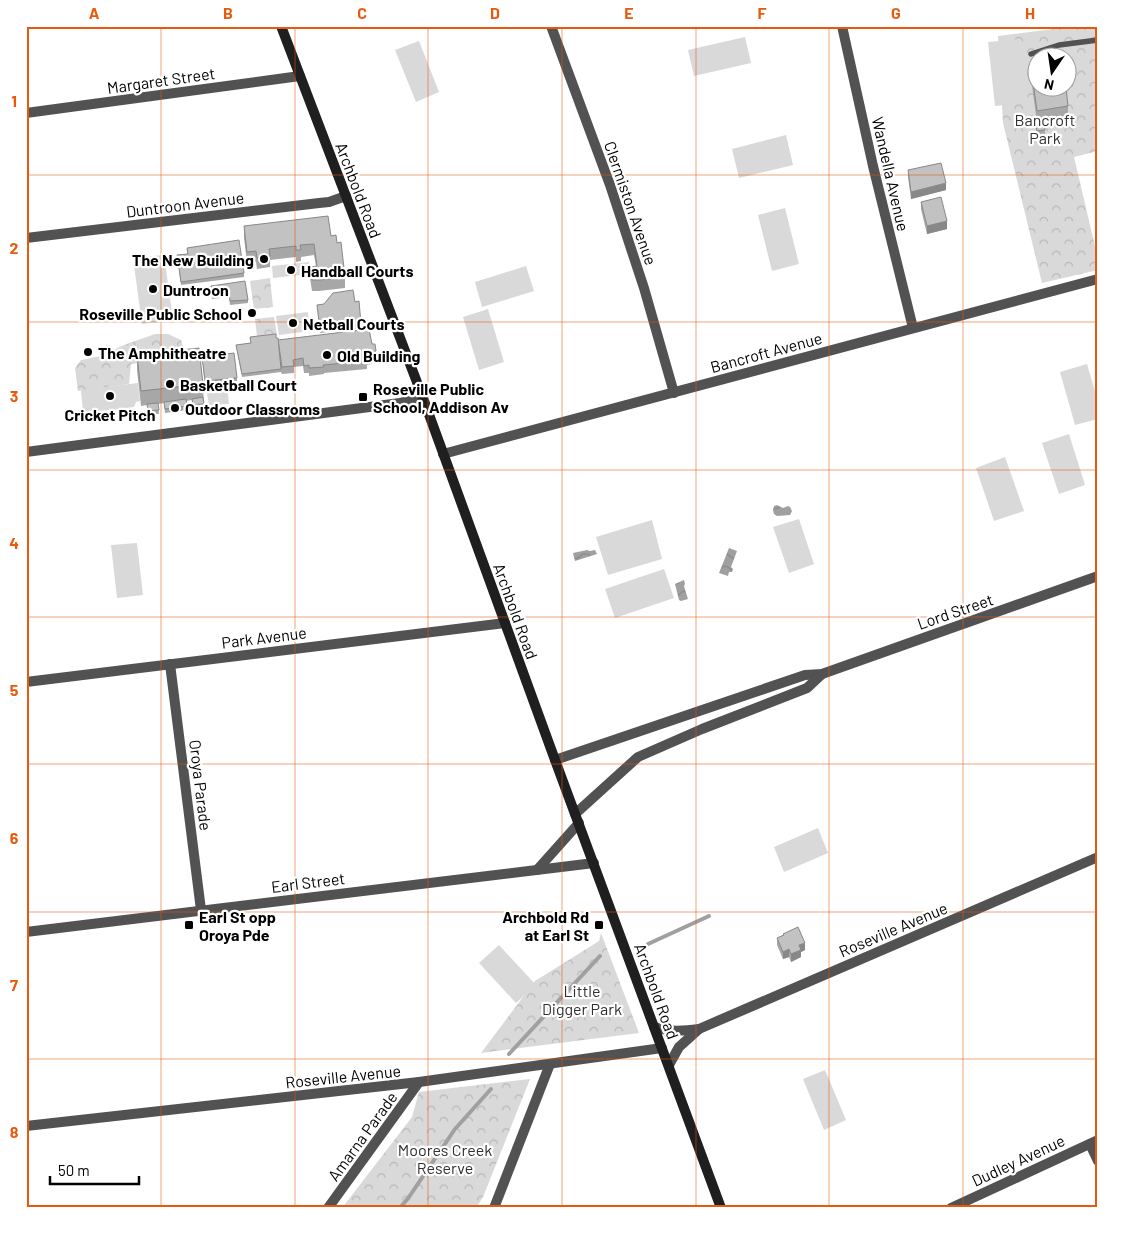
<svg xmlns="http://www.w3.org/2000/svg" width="1124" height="1234" font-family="Barlow,sans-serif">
<defs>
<pattern id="forest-crowns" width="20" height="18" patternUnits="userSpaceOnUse" patternTransform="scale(1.25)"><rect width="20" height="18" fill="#d9d9d9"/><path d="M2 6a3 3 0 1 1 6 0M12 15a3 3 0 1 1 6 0" fill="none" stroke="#b8b8b8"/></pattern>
<pattern id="water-waves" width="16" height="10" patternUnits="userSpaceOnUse" patternTransform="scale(1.25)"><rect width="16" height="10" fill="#a0a0a0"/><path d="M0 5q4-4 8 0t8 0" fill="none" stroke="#888"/></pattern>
</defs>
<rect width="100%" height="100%" fill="#fff"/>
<g fill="url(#forest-crowns)" fill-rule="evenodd">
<path d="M1077 26H1098V151L1074 157 1098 259V270L1042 283 1003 123 998 36ZM1036 58H1066V88H1036Z"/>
<polygon points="270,278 273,307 254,309 250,281"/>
<polygon points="274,317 277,335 257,337 255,319"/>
<polygon points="155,334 168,334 181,340 186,356 131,364 129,384 78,391 75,368 81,360 101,356 124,345"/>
<polygon points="601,933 639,1033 481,1053 535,981 599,941"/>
<polygon points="530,1079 483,1197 476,1208 342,1208 412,1117 419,1092"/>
</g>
<g fill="#d9d9d9">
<polygon points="745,37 751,63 694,76 688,50"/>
<polygon points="1021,39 1028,103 995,106 988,42"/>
<polygon points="419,41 439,92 416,102 395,50"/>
<polygon points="786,135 793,165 739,178 732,149"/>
<polygon points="785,208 799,264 772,271 758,215"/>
<polygon points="164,255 173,320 142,324 133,258"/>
<polygon points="309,262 310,274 273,278 272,266"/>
<polygon points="526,266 534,291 482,307 475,282"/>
<polygon points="488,309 504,362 479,370 463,317"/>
<polygon points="308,312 310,331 279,335 276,316"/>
<polygon points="1087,364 1098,401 1098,419 1075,425 1060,372"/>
<polygon points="138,383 140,401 136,402 134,407 83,413 81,390"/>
<polygon points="227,386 229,404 209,405 206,388"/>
<polygon points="1069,434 1085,485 1059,494 1042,443"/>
<polygon points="1005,457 1024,511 994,521 976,468"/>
<polygon points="799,519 814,564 789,573 773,527"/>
<polygon points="652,520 662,559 608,575 596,537"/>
<polygon points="137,543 143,595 117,598 111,545"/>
<polygon points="664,569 674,598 615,618 605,589"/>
<polygon points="818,828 828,853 784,872 774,847"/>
<polygon points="499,945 536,985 516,1003 479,963"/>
<polygon points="825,1070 846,1120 824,1130 803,1079"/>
</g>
<g fill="url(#water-waves)">
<polygon points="777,505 783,508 788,506 790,507 792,511 790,515 777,516 774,514 773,510 774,506"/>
<polygon points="729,548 737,551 731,567 733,569 732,572 729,572 728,576 719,573"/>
<polygon points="587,550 590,551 595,550 597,554 575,561 573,553"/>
<polygon points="684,580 685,584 684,586 688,599 681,601 679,600 675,584"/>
</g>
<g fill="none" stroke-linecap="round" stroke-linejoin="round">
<g stroke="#a0a0a0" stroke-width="4">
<polyline points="648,944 709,916"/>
<polyline points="509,1054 600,956"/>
<polyline points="400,1208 409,1197 455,1129 491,1089"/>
</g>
<polyline stroke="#525252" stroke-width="5.5" points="1031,54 1059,45 1098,40"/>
<g stroke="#525252" stroke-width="10">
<polyline points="551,26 610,185 644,288 674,393"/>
<polyline points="842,26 873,166 913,328"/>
<polyline points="26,113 300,76"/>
<polyline points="26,238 319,203 329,202 346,196"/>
<polyline points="26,452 400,403 423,398"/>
<polyline points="443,454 1098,279"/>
<polyline points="170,664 201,910"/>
<polyline points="26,682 505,623"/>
<polyline points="555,760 805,675 822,674 1098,576"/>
<polyline points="575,814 638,757 702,729 807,688 822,674"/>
<polyline points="537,870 579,823"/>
<polyline points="26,932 594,863"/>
<path d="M654 1027C670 1032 683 1031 699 1029L1098 857"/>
<polyline points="669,1065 679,1047 699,1029"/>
<polyline points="26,1126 419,1082 662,1048"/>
<polyline points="1090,1144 1098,1161"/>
<polyline points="328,1208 419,1082"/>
<polyline points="494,1208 550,1064"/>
<polyline points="951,1208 1098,1140"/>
</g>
<polyline stroke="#1f1f1f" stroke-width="10" points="281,26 423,398 555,760 721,1208"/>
</g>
<g fill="#a7a7a7">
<polygon points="1035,60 1036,60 1036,88 1068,106 1068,118 1037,122 1032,86 1032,75 1036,74"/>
<polygon points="1036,126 1045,130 1045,134 1037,135"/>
<polygon points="908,170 946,190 911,199 908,177"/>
<polygon points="921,202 947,229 927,234 921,209"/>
<polygon points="244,226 331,236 337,243 345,277 345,288 319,291 312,291 310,278 310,267 316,266 314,255 301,257 301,261 296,262 296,257 270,260 270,267 257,269 256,262 247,263 244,238"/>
<polygon points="187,248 244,273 244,277 181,285 177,255 187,254"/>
<polygon points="211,286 248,300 248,303 230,305 229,297 212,299"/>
<polygon points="355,302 361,324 361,328 320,333 317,305"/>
<polygon points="250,337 276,338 278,344 372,344 376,351 376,359 372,359 372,364 367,365 367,369 324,373 324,374 309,376 309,373 304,373 303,366 294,367 294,373 282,374 281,372 242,377 236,345 251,343"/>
<polygon points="137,355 203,384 204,408 193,409 192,400 186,401 187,410 165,413 164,403 158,404 159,414 148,415 147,405 141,406 137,370"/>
<polygon points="202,357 237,378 237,381 205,385"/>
<polygon points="783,934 805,950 801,952 801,957 791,962 789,957 783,959 777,945 777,938 783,935"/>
</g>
<g fill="#888">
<polygon points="946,183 946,190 911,199 911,192"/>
<polygon points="947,221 947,229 927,234 927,226"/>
<polygon points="805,943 805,950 801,952 801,957 791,962 791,954 799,945"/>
<polygon points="789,949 789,957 783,959 783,952"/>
</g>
<g fill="#c2c2c2" stroke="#888">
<polygon points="1036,74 1036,88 1066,88 1068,106 1037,111 1032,75"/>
<polygon points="1045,124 1045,130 1037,131 1036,126"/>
<polygon points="941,163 946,183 911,192 908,170"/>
<polygon points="941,197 947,221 927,226 921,202"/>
<polygon points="328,216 331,236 336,235 337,243 341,242 345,277 319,280 312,280 310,267 317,266 314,244 300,245 301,250 296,250 296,246 269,249 270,256 257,258 256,251 247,252 244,226"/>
<polygon points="239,240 244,273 181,282 177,255 188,254 187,248"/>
<polygon points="245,281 248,300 230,301 229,293 212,296 211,286"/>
<polygon points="353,290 355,302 359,301 361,324 320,329 317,305 324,304 333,293"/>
<polygon points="369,329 372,344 375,344 376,351 371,352 372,357 367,358 367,361 323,365 324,367 309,368 309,365 304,366 303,358 293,360 294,366 282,367 278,340"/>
<polygon points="276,334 276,338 278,338 281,369 242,374 236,345 251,343 250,337"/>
<polygon points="199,348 203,384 141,391 137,355"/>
<polygon points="234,353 237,378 205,381 202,357"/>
<polygon points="203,397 204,404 193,405 192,399"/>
<polygon points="186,399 187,406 165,409 164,402"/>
<polygon points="158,403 159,410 148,411 147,404"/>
<polygon points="798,927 805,943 799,945 801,950 791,954 789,949 783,952 777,938 784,935 783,934"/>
</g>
<path fill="none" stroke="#e8590c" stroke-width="1" stroke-opacity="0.55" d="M161 26V1208M295 26V1208M428 26V1208M562 26V1208M696 26V1208M829 26V1208M963 26V1208M26 175H1098M26 322H1098M26 470H1098M26 617H1098M26 764H1098M26 912H1098M26 1059H1098"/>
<g fill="#000" stroke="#fff" stroke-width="2">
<circle cx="264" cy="259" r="5"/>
<circle cx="291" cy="270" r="5"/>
<circle cx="153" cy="289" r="5"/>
<circle cx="252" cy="313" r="5"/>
<circle cx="293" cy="323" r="5"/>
<circle cx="88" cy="352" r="5"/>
<circle cx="327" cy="355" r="5"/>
<circle cx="170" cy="384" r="5"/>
<circle cx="110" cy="396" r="5"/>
<rect x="358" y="392" width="10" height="10" rx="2.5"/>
<circle cx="175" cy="408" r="5"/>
<rect x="184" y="920" width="10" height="10" rx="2.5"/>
<rect x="594" y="920" width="10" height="10" rx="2.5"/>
</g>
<g text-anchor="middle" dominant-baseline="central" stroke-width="4.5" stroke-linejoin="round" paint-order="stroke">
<g font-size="16" fill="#000" stroke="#fff">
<text transform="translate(161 80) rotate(-8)">Margaret Street</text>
<text transform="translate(891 174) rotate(77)">Wandella Avenue</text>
<text transform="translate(359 190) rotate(69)">Archbold Road</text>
<text transform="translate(631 203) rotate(71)">Clermiston Avenue</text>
<text transform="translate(185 204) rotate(-7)">Duntroon Avenue</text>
<text transform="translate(766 352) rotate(-15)">Bancroft Avenue</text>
<text transform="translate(516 611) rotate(70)">Archbold Road</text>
<text transform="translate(955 611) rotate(-19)">Lord Street</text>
<text transform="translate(264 637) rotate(-7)">Park Avenue</text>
<text transform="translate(201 785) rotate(83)">Oroya Parade</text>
<text transform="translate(308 882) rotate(-7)">Earl Street</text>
<text transform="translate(893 929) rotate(-23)">Roseville Avenue</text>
<text transform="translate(657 991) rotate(70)">Archbold Road</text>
<text transform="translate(343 1076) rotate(-6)">Roseville Avenue</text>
<text transform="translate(362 1136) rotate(-54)">Amarna Parade</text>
<text transform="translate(1018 1160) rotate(-25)">Dudley Avenue</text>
</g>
<g font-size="16" fill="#303030" stroke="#fff">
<text x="1045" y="119">Bancroft<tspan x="1045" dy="18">Park</tspan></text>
<text x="582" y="990">Little<tspan x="582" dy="18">Digger Park</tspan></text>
<text x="445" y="1149">Moores Creek<tspan x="445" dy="18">Reserve</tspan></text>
</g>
<g font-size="16" font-weight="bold" fill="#000" stroke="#fff" text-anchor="start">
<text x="254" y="259" text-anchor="end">The New Building</text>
<text x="301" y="270">Handball Courts</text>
<text x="163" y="289">Duntroon</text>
<text x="242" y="313" text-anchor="end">Roseville Public School</text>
<text x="303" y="323">Netball Courts</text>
<text x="98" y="352">The Amphitheatre</text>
<text x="337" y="355">Old Building</text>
<text x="180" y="384">Basketball Court</text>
<text x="373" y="388">Roseville Public<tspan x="373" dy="18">School, Addison Av</tspan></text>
<text x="185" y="408">Outdoor Classroms</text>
<text x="110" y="414" text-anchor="middle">Cricket Pitch</text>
<text x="199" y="916">Earl St opp<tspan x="199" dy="18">Oroya Pde</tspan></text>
<text x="589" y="916" text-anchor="end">Archbold Rd<tspan x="589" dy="18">at Earl St</tspan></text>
</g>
</g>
<rect width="1124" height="1234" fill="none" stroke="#ffffff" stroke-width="55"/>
<g transform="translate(1052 72) rotate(193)"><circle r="24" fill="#ffffff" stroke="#999999"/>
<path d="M0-4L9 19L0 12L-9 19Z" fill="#000000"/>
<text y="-8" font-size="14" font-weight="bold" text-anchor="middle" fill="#000000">N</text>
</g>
<path d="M50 1176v8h89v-8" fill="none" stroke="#000000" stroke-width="2.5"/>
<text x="58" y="1176" font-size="15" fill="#000000" stroke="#ffffff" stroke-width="4" paint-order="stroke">50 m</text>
<rect x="28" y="28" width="1068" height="1178" fill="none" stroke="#e8590c" stroke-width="2"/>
<g font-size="16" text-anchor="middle" font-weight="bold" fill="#e8590c">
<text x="94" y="19">A</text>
<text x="228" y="19">B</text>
<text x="362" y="19">C</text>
<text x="495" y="19">D</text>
<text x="629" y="19">E</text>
<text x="762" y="19">F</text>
<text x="896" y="19">G</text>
<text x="1030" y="19">H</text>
<text x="14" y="107">1</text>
<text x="14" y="254">2</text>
<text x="14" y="402">3</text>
<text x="14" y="549">4</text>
<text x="14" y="696">5</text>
<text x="14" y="844">6</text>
<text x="14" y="991">7</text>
<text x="14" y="1138">8</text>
</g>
</svg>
